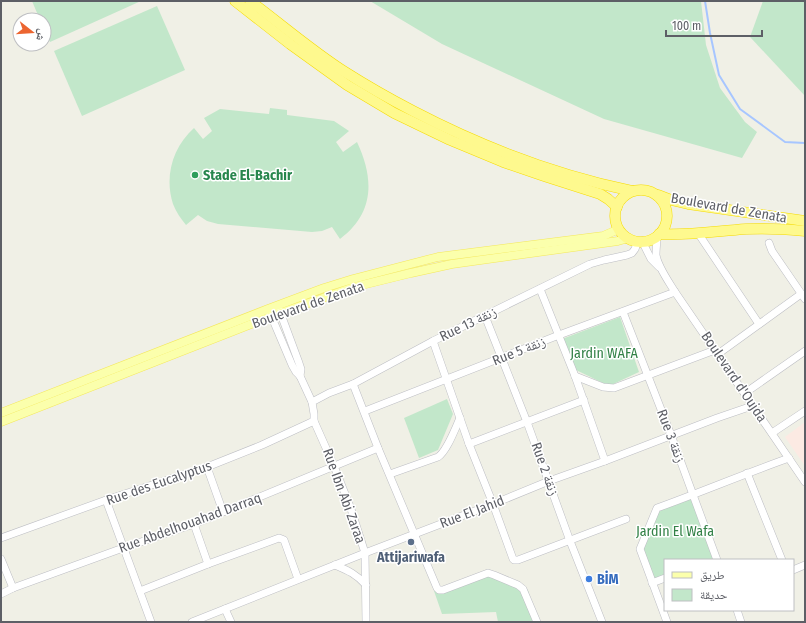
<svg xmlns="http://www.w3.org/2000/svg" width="806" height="623" font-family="'Fira Sans Condensed','Noto Naskh Arabic',sans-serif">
<rect width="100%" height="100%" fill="#f0f0e6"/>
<polygon fill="#fceae3" points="805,422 805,466 785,437"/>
<g fill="#c2e7ca">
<polygon points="32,1 141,1 50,42 44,29 44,20 40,20"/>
<polygon points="370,1 701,1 706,45 720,88 745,122 757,132 742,158 604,119 442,44"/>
<polygon points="763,1 805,1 805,96 750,37"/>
<polygon points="157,6 185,70 82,116 54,51"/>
<path d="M270 108 287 110V115L334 121 349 131 336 142 343 152 357 142C374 178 375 213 340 239L332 227 322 231 312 232 218 224 207 221 198 215 186 225C181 219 176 212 173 204 164 176 173 147 194 128L203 139 212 131 204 118 220 109 269 114Z"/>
<polygon points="620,317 639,372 609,386 574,369 562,339"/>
<polygon points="447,399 453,414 438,450 419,458 404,418"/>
<polygon points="693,495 716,557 710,560 665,560 665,578 652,583 640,543 654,507"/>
<polygon points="484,573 528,590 536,622 498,622 496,612 442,614 434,591"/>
</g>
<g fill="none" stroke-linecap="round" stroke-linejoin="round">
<polyline stroke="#a7c6ff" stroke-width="2" points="705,1 710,33 719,75 740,109 785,142 805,143"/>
<defs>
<g id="minor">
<polyline points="698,233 759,324"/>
<path d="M657 236C657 242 656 249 656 255 658 267 669 282 675 292L805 482"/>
<polyline points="642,241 651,259 659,267"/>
<polyline points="769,243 772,251 805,299"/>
<polyline points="540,289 575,376 605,461"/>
<polyline points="279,309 299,363 301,369 300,376"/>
<polyline points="623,312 671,435 717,560"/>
<polyline points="270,313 292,365 296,372 300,376 312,402"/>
<polyline points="485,316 527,422 570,541 602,622"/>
<polyline points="433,341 469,444 493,504 513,559 514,560 518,560 626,519"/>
<polyline points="718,354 801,294"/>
<polyline points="575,376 603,387 614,388 715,350"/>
<polyline points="353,384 378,448 437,588 439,590 443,590 488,573 494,575 518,585 523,589 537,622"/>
<polyline points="745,393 805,351"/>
<polyline points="365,411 559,335 675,292"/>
<polyline points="772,433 805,411"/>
<polyline points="469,444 584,400"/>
<polyline points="207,467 223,512"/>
<polyline points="747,473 782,560"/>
<path d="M390 474 438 457C447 451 455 429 460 418"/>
<polyline points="106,500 151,622"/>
<polyline points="194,524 208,564"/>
<polyline points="1,538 106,500 207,467 262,445 314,421"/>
<polyline points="1,559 13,588"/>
<path d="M335 565C349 571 356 574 366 585"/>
<polyline points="793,570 805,565"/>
<polyline points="652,583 665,578"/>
<polyline points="140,591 208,564 279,538 284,540 298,579"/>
<polyline points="1,594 13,588 123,548 194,524 378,448"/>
<polyline points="225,609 231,622"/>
<polyline points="737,610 741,622"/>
<polyline points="192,622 365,553 493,504 549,481 605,461 717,418 752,406"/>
<polyline points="366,622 365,553 351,509 334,466 314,421 314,414 312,402 329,393 353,384 433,341 590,264 604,260 627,255 632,253 635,249 638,241"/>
<path d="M667 622 640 549 657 508C701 492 744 474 789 458"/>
</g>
<g id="major">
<polyline points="1,413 268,309 324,288 353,279 438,257 603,236 619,229"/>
<polyline points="1,422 272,316 354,287 411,273 452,264 618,241 629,238"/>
</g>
<g id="highway">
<polyline points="235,1 290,44 347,85 394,113 450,140 503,162 544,176 600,194 608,199 617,207"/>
<path d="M250 1C281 24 312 51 345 72 367 86 390 99 413 111 482 147 556 175 632 191"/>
<circle cx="641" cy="216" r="26"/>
<polyline points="658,195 671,200 688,204 805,221"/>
<path d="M659 234C688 236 717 231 746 229 766 228 785 229 805 231"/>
</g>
</defs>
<use href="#minor" stroke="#bdbec4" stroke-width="8"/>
<use href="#major" stroke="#f4e85b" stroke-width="9"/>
<use href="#highway" stroke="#f6db00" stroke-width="11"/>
<use href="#minor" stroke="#fff" stroke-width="7"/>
<use href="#major" stroke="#fbffac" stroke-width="8"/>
<use href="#highway" stroke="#fef98e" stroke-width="10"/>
</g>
<circle fill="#2e9e5b" stroke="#fff" stroke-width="1.5" cx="195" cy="175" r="4"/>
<circle fill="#5c6f8a" stroke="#fff" stroke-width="1.5" cx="411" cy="542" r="4"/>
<circle fill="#3f7fe0" stroke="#fff" stroke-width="1.5" cx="589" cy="579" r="4"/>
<g text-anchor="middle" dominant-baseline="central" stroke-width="3" stroke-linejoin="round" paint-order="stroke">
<g font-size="14" font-weight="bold" fill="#27864d" stroke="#fff" text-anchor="start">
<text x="203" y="175">Stade El-Bachir</text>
</g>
<g font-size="14" fill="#5d5f66" stroke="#fff">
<text transform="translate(729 208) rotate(10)">Boulevard de Zenata</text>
<text transform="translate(308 305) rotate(-19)">Boulevard de Zenata</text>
<text transform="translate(468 324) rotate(-26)">Rue 13 زنقة</text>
<text transform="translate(519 351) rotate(-22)">Rue 5 زنقة</text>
<text transform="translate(734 377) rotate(56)">Boulevard d'Oujda</text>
<text transform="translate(671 436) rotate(69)">Rue 3 زنقة</text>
<text transform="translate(545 469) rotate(70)">Rue 2 زنقة</text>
<text transform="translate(159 483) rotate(-19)">Rue des Eucalyptus</text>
<text transform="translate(344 496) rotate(70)">Rue Ibn Abi Zaraa</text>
<text transform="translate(472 512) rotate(-21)">Rue El Jahid</text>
<text transform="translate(190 523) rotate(-20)">Rue Abdelhouahad Darraq</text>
</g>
<g font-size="14" fill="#328146" stroke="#fff">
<text x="604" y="353">Jardin WAFA</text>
<text x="675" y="531">Jardin El Wafa</text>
</g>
<g font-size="14" font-weight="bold" fill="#4e5e75" stroke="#fff">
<text x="411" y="557">Attijariwafa</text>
</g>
<g font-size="14" font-weight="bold" fill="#366cbe" stroke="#fff" text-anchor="start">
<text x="597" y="579">BİM</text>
</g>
</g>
<rect width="806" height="623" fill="none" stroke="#5d5f66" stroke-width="4"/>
<rect x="664" y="559" width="130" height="52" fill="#ffffff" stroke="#bebfc2"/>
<rect x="672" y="572" width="20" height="6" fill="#fbffac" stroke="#bebfc2"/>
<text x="700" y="579" font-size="12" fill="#5d5f66">طريق</text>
<rect x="672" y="589" width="20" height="12" fill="#c2e7ca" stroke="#bebfc2"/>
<text x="700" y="599" font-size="12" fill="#5d5f66">حديقة</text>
<g transform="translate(32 32) rotate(107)"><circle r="19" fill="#ffffff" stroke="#bebfc2"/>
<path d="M0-3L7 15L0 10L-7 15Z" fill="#ec6530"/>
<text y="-6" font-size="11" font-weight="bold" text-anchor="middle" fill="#5d5f66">ش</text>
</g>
<path d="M666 30v6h96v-6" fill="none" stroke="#5d5f66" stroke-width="2"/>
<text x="672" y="30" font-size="12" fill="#5d5f66" stroke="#ffffff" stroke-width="3" paint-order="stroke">100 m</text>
</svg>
